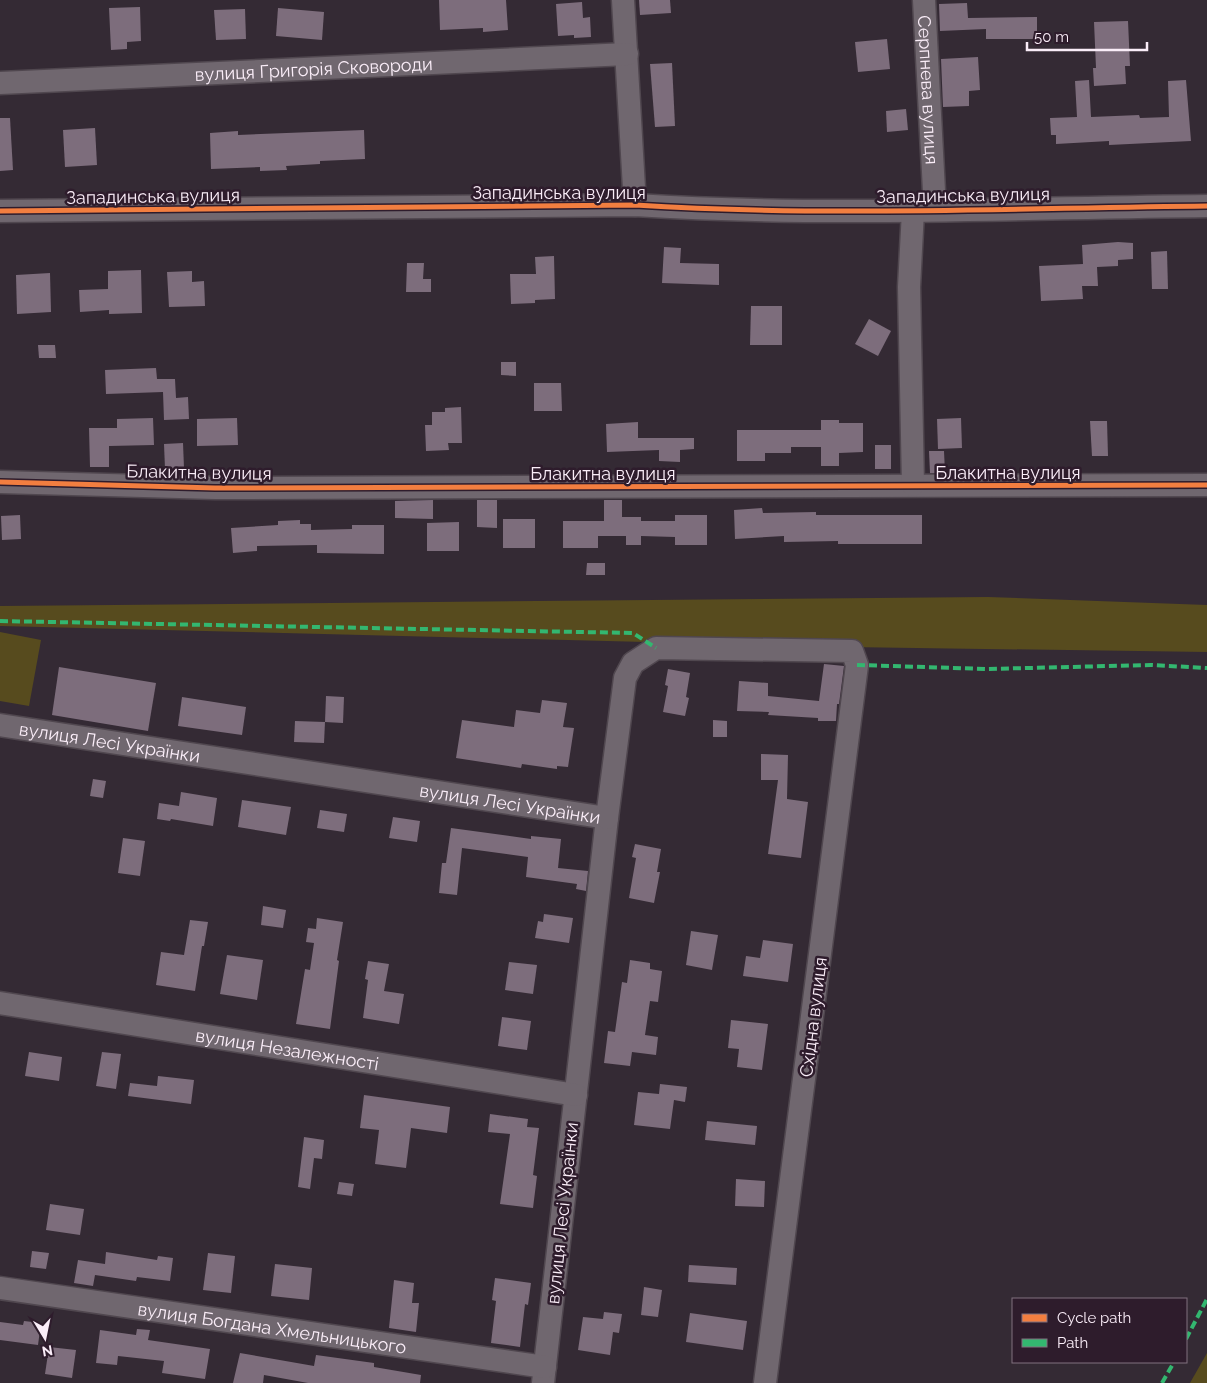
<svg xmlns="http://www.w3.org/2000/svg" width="1207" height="1383" font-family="Raleway,sans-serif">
<rect width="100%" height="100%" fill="#342a34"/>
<g fill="#574b1e">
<polygon points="988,597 1207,605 1207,652 847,647 0,626 0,606"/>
<polygon points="0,632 41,640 29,706 0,701"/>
<polygon points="1207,1353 1207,1383 1190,1383"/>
</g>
<g fill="#7d6d7c">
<polygon points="439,0 506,0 508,30 483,32 483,28 440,30"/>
<polygon points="639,0 670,0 671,13 640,15"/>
<polygon points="582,2 583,18 590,17 591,37 574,38 574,35 558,36 556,4"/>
<polygon points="967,3 968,18 1037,17 1037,39 986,39 986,29 940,31 939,4"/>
<polygon points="140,7 141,41 127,42 127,49 111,50 109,8"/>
<polygon points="278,8 324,12 322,40 276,36"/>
<polygon points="245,9 246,39 216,40 214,10"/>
<polygon points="1128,21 1130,66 1125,66 1126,84 1094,86 1093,68 1096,68 1094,22"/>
<polygon points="887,39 890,69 858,72 855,42"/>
<polygon points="978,57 980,90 969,91 969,106 943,107 941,59"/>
<polygon points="672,63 675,126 655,127 650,64"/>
<polygon points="1089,80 1091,117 1139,115 1140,118 1169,117 1168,81 1186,80 1191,141 1109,145 1109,141 1056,144 1056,135 1051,135 1050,118 1077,117 1075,81"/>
<polygon points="906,109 908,130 887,132 886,111"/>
<polygon points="0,118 10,118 13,170 0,171"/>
<polygon points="95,128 97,165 65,167 63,130"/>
<polygon points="364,130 365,159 320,161 320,164 286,166 287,170 260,171 260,167 211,169 210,133 238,131 238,135"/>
<polygon points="1118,242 1133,243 1133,259 1118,260 1118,266 1097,267 1098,286 1082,286 1083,299 1041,301 1039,266 1083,264 1082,245"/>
<polygon points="664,247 681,248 680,263 719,264 719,285 662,283"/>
<polygon points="1167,251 1168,289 1152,289 1151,252"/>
<polygon points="554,256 555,299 535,300 535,303 511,304 510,274 536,274 535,257"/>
<polygon points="407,263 424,263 423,279 431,279 431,292 406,292"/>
<polygon points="141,270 142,313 109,314 109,310 80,312 79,290 108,289 108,271"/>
<polygon points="192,271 192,282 204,281 205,306 169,307 167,272"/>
<polygon points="50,273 51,312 17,314 16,275"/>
<polygon points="751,306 782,306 782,345 750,345"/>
<polygon points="869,319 891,331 878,356 855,344"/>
<polygon points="38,345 55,345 56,358 39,358"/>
<polygon points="501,362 516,362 516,376 501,375"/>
<polygon points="156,368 157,379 175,379 176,398 188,397 189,419 164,420 163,392 106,394 105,370"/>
<polygon points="534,383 561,383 562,411 534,411"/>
<polygon points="461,407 462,443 448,443 449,450 426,451 425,425 432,425 432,412 445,412 445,408"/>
<polygon points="153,418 154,445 109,446 109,467 90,467 89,428 117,428 117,419"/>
<polygon points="237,418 238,445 197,446 197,419"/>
<polygon points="961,418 962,448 938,449 937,419"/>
<polygon points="821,420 839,420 839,423 863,423 863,452 839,453 839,466 821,466 821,447 791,447 791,453 765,453 765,461 737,461 737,430 821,430"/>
<polygon points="1090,421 1107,421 1108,456 1092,456"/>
<polygon points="638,422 638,438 694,438 694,449 680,450 680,462 659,461 659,450 607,452 606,424"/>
<polygon points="183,443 184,468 165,469 164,444"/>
<rect x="875" y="445" width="16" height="24"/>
<polygon points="929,451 944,451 945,473 930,473"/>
<polygon points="433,500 433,519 395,518 395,501"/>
<polygon points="477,500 497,500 497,528 477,527"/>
<polygon points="604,500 622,500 622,517 641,517 641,521 675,521 675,515 707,515 707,545 675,545 675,537 641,536 641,545 626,545 626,536 598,536 598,548 563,548 563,521 604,521"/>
<polygon points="762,508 763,513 816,512 816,515 922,515 922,544 838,544 838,541 784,542 784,536 735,539 734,510"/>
<polygon points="20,515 21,539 2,540 1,516"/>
<rect x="503" y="519" width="32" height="29"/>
<polygon points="300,520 300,524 311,524 311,530 352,529 352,525 384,525 384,554 317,553 317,545 257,546 257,551 233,553 231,528 278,525 278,521"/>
<polygon points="459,522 459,551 427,551 427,523"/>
<polygon points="587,563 605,563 605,575 586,575"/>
<polygon points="824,664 844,666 839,704 837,704 836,721 818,721 818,718 768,715 769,712 737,711 739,681 768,683 768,696 819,701"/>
<polygon points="59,667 156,683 148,731 52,715"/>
<polygon points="668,669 690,673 686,697 689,698 685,716 663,712 668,686 665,685"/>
<polygon points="326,696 344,697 343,723 325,722"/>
<polygon points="182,697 246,707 242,735 178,726"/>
<polygon points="542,700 567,703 563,727 574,728 568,767 557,766 557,769 522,764 521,768 456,758 462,720 514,727 516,710 540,713"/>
<polygon points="713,720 727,721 727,737 713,737"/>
<polygon points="295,721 325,722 324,743 294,742"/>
<polygon points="761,754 788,755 787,799 808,802 801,858 768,854 778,780 761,780"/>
<polygon points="93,779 106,781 103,798 90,796"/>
<polygon points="181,792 217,798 213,826 171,819 170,821 157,819 159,803 179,806"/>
<polygon points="242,800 291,807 286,835 238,827"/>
<polygon points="320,810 347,814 344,832 317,828"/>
<polygon points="393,817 420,821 417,842 389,838"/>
<polygon points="451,828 531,839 531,836 561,839 558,868 588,871 586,891 576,889 577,884 526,877 528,857 462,848 457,895 439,893 442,863 446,863"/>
<polygon points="123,838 145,841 140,876 118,873"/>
<polygon points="635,844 661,849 657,872 660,872 654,903 629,898 636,858 632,857"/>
<polygon points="263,906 286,910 283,928 261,925"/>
<polygon points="544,914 573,918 569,943 535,938 538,921 543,922"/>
<polygon points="317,918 343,922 337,960 339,961 330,1029 296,1024 305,969 310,970 314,943 306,942 308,928 316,929"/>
<polygon points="190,920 208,922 204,946 202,946 195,991 156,985 161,952 184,955"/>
<polygon points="691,931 718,935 712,970 686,965"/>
<polygon points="763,940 793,944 788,982 743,976 746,956 760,958"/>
<polygon points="227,955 263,960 257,1000 220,994"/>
<polygon points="630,960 650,963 650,969 662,971 658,1002 650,1001 645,1035 658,1037 656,1055 632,1052 630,1066 604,1063 608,1031 615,1032 622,982 627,983"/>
<polygon points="368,961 389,964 384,991 404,994 399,1024 363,1018 368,980 365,979"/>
<polygon points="509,962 537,965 533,994 505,990"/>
<polygon points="502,1017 531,1021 527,1050 498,1046"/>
<polygon points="731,1020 768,1024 762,1070 737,1067 739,1049 728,1048"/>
<polygon points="29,1052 62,1057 59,1081 25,1076"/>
<polygon points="102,1052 121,1054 116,1089 96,1086"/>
<polygon points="158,1076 194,1080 191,1104 128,1096 130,1083 157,1086"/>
<polygon points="660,1084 687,1087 685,1102 674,1100 670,1129 634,1125 638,1092 659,1094"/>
<polygon points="364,1095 450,1107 447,1133 411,1128 406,1168 375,1164 379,1130 360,1128"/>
<polygon points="490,1114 528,1119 527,1127 539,1128 533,1175 537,1176 533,1208 500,1204 510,1134 488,1132"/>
<polygon points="707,1121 757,1126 755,1145 705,1140"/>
<polygon points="304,1137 324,1140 322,1159 314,1158 310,1189 298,1187"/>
<polygon points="736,1179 765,1181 764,1207 735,1206"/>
<polygon points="339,1182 354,1184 352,1196 337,1194"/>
<polygon points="50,1204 84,1209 80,1235 46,1230"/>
<polygon points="32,1251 49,1253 46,1269 30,1267"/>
<polygon points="106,1252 157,1260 158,1256 173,1258 170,1281 137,1277 136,1281 95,1275 93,1286 74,1283 78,1260 105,1264"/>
<polygon points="208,1253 235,1256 231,1293 203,1290"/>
<polygon points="275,1264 312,1268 309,1300 271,1296"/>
<polygon points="689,1265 737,1268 736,1285 688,1282"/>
<polygon points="495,1278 531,1283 528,1305 525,1304 520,1347 491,1343 496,1301 492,1300"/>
<polygon points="394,1280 414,1283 412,1303 419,1303 416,1332 389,1328"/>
<polygon points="644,1287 662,1290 658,1317 641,1315"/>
<polygon points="604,1312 622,1314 619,1333 613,1332 610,1355 578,1350 583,1317 603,1319"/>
<polygon points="690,1313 747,1321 743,1350 686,1342"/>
<polygon points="24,1321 41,1323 38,1345 0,1340 0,1322 23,1325"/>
<polygon points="137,1329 150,1330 148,1340 210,1349 205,1379 162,1373 164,1361 118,1356 117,1365 96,1363 100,1330 136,1335"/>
<polygon points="49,1347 76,1350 72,1378 45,1374"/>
<polygon points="240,1353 314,1366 316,1355 374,1363 374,1367 421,1375 420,1383 308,1383 264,1375 263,1383 233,1383"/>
</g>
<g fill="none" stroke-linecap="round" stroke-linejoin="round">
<defs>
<g id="minor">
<polyline points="623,0 635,205"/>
<path id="s1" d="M924 0 935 210"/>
<path id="s2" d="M0 83 627 54"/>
<path d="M0 211 635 205C825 217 1017 208 1207 206"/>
<polyline points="0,482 215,488 1207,485"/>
<polyline points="913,485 909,287 913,211"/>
<path id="s3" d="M0 725 607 818 543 1383"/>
<polyline points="607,818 625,678 633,663 656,648 852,651 857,665 765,1383"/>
<path id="s4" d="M0 1003 576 1095"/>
<path id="s5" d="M0 1288 545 1367"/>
</g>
</defs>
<use href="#minor" stroke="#50474f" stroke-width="25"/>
<use href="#minor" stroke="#70676f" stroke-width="22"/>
<g stroke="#33b770" stroke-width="4" stroke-dasharray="8 4" stroke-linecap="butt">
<polyline points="0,621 633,633 656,648"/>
<polyline points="857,665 987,669 1151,665 1207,668"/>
<polyline points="1186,1339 1207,1299"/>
<polyline points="1162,1383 1174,1362"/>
</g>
<defs>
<g id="cycleway">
<path d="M0 211 635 205C825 217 1017 208 1207 206"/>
<polyline points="0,482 215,488 1207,485"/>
</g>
</defs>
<use href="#cycleway" stroke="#2e1c2c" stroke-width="8"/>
<use href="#cycleway" stroke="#f27e40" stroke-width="5"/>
</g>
<g text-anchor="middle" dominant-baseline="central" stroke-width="5" stroke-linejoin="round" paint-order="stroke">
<g font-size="18" fill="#faedf8" stroke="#2e1c2c">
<text stroke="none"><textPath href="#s2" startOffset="314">вулиця Григорія Сковороди</textPath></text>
<text stroke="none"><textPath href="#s1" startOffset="90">Серпнева вулиця</textPath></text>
<text x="559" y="192">Западинська вулиця</text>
<text transform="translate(963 195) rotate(-1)">Западинська вулиця</text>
<text transform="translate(153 196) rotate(-1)">Западинська вулиця</text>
<text transform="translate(199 472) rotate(1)">Блакитна вулиця</text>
<text x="1008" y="472">Блакитна вулиця</text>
<text x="603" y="473">Блакитна вулиця</text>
<text stroke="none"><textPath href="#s3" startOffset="111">вулиця Лесі Українки</textPath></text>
<text stroke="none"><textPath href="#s3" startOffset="516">вулиця Лесі Українки</textPath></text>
<text transform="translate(813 1017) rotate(-83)">Східна вулиця</text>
<text stroke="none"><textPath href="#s4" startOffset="291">вулиця Незалежності</textPath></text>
<text transform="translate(562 1213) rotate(-84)">вулиця Лесі Українки</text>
<text stroke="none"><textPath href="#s5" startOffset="275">вулиця Богдана Хмельницького</textPath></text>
</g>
</g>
<rect x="1012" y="1298" width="175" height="65" fill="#2e1c2c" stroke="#80707e"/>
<rect x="1022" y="1314" width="25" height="8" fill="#f27e40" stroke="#80707e"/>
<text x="1057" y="1323" font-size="15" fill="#faedf8">Cycle path</text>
<rect x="1022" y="1339" width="25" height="8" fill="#33b770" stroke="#80707e"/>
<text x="1057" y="1348" font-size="15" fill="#faedf8">Path</text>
<g transform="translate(45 1338) rotate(170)" stroke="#2e1c2c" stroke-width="4" paint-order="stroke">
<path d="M0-4L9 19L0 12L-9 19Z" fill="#faedf8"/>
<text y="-8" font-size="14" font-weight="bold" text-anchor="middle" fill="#faedf8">N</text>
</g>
<path d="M1027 42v8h120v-8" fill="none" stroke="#faedf8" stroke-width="2.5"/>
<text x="1034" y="42" font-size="15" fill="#faedf8" stroke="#2e1c2c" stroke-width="4" paint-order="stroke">50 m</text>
</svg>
